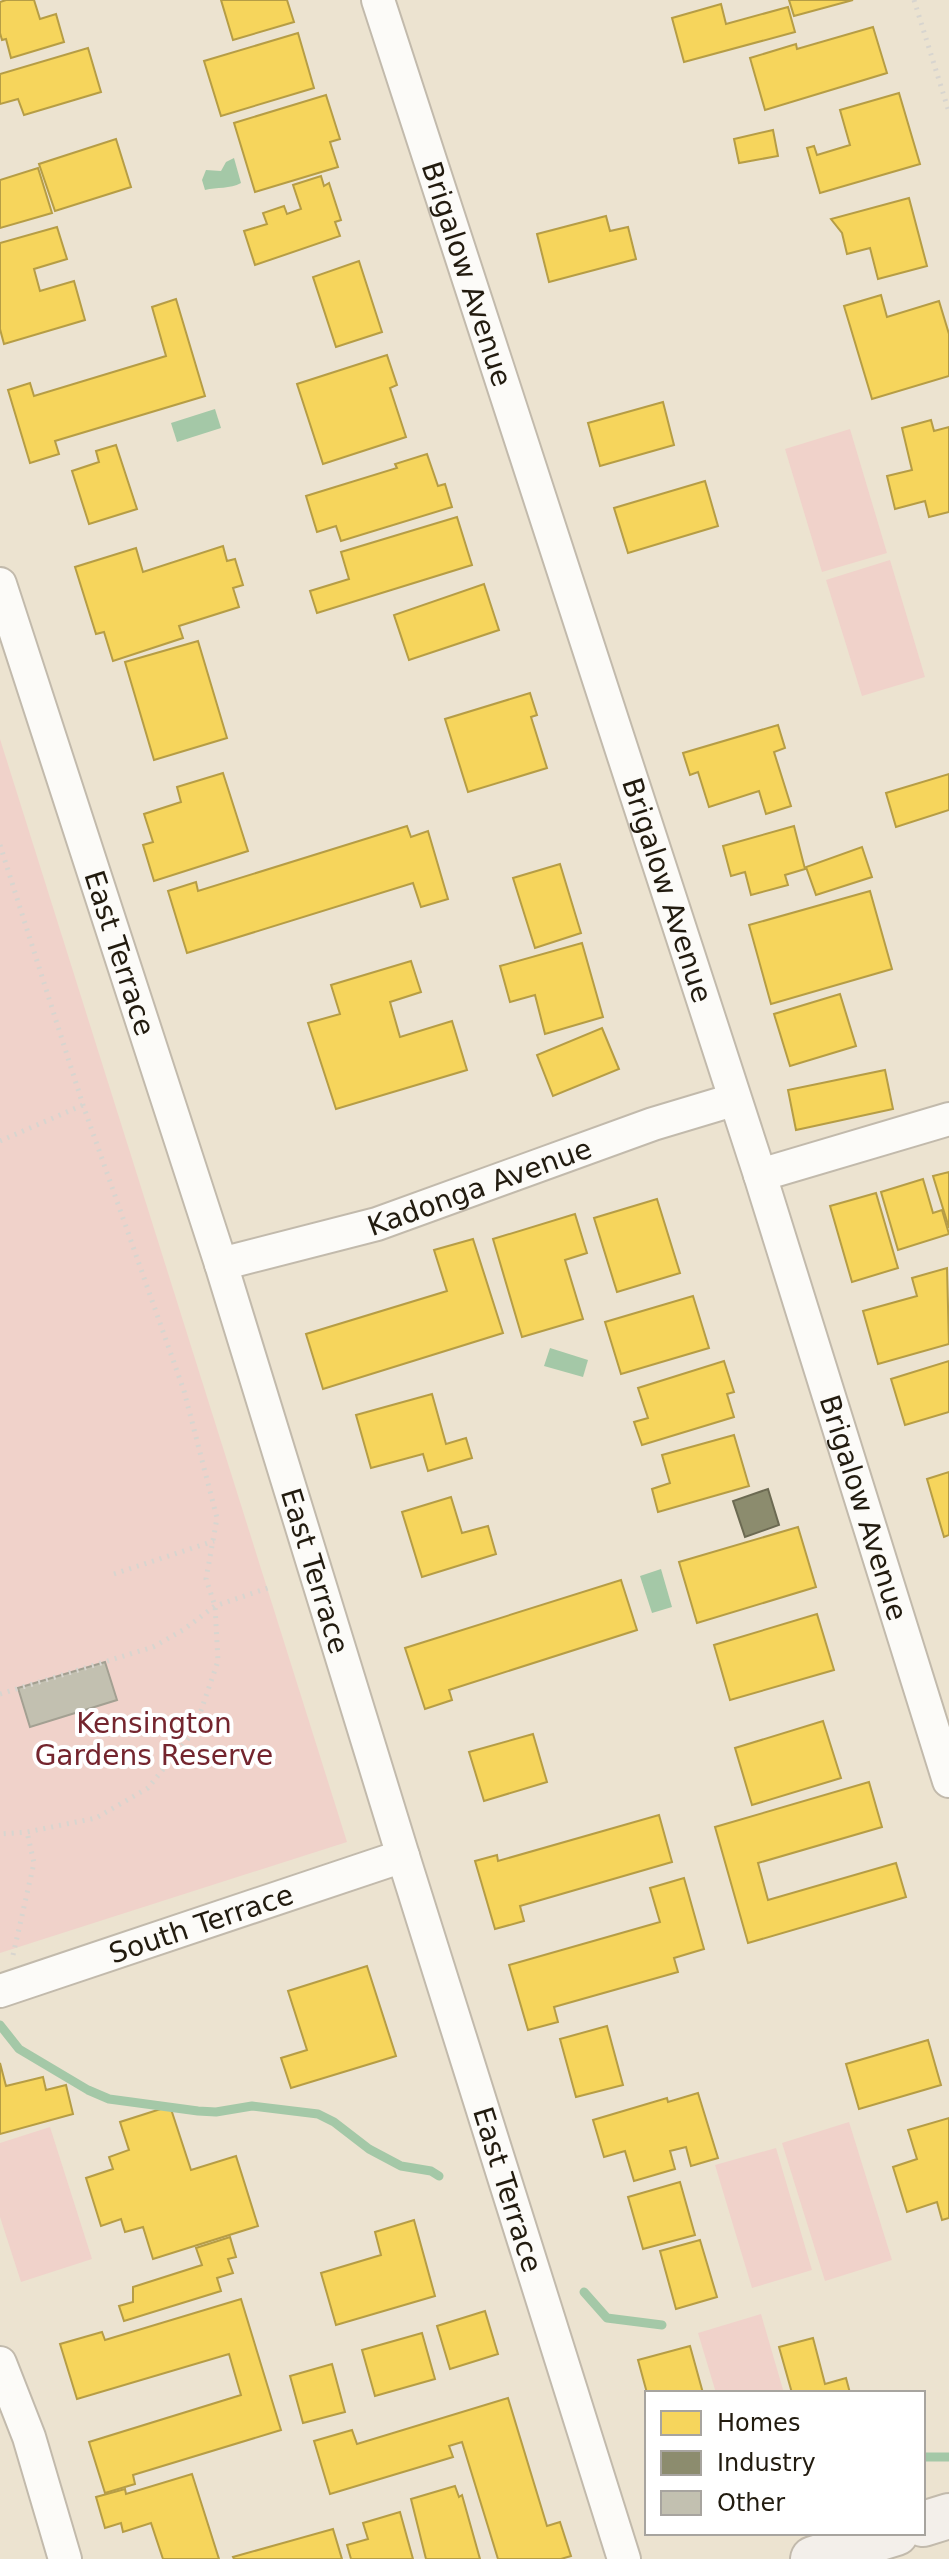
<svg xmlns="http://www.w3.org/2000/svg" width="949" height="2559" font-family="'DejaVu Sans',sans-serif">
<rect width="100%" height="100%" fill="#ece3d0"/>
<g fill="#f0d2ca">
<polygon points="850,429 887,553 822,572 785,449"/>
<polygon points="890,560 925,677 862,696 826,580"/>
<polygon points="0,739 347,1842 0,1953"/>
<polygon points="849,2122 892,2260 825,2281 782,2143"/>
<polygon points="50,2127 92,2259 21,2282 0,2217 0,2143"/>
<polygon points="776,2148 812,2270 752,2288 715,2165"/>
<polygon points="761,2314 784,2393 716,2393 698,2333"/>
</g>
<g fill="#a4c8a7">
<path d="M234 158 241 183C230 189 217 187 205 190L202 180 206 170 221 171 226 162Z"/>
<polygon points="215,409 221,428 177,442 171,423"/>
<polygon points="550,1348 588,1360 583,1377 544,1366"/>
<polygon points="661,1569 672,1607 652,1613 640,1576"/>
</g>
<g fill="#f6d55c" stroke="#b69d45" stroke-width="2">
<polygon points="6,0 34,0 40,19 56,14 64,42 11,58 6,39 2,40 0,33 0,2"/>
<polygon points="221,0 287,0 294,22 233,40"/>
<polygon points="789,0 853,0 794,16"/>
<polygon points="721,4 726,24 788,7 795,32 684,62 672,18"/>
<polygon points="873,27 887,73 765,110 750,58 796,44 797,49"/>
<polygon points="298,33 314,88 221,116 204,61"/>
<polygon points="88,48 101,92 24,115 18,99 0,104 0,74"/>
<polygon points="899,93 920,164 820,193 807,148 814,146 817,155 850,145 840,110"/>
<polygon points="326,95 340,139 330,142 338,167 255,192 234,123"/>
<polygon points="773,130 778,156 739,163 734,139"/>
<polygon points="116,139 131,187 55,211 39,164"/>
<polygon points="38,168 52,213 0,228 0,180"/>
<polygon points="321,176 324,186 329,183 341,220 335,222 340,236 255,265 244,231 267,224 263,213 284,206 287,214 301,209 293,185"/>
<polygon points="909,198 927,266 878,279 870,248 847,254 842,233 831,219"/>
<polygon points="606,216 610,231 628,227 636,259 549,282 537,234"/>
<polygon points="57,227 67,259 34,269 40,291 74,281 85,320 4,344 0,329 0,243"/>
<polygon points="359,261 382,332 336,347 313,277"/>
<polygon points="881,295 887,317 939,301 949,334 949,376 872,399 844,306"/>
<polygon points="176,299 205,396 55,441 59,454 30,463 8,390 30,383 34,396 166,356 152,307"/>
<polygon points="387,355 397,385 390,388 406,437 323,464 297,384"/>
<polygon points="663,402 674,445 600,466 588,423"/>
<polygon points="931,420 934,431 949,427 949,512 929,517 925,501 895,509 887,476 912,470 902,428"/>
<polygon points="116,445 137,509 89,524 72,471 99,462 96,451"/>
<polygon points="427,454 438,486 445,484 452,507 341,541 336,526 317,532 306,496 397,468 395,464"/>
<polygon points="705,481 718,526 628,553 614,508"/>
<polygon points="457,517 472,565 317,613 310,591 349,579 341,552"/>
<polygon points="223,546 227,561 235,559 243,585 233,588 239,607 179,626 183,638 113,661 104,632 96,634 75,567 136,548 143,572"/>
<polygon points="484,584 499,630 409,660 394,615"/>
<polygon points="198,641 227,738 154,760 125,662"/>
<polygon points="530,693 537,715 531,717 547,768 468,792 445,719"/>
<polygon points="778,725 785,748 774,752 791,806 766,814 759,791 709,807 698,772 690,775 683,753"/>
<polygon points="223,773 248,851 154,881 143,845 153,842 144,814 181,802 177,787"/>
<polygon points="949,774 949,810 896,827 886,793"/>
<polygon points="407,826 411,837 428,831 448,899 421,907 413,883 187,953 168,891 196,882 198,891"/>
<polygon points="794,826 805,869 785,875 788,885 751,895 745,872 731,876 723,846"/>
<polygon points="862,847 872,877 816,895 806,867"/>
<polygon points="560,864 581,933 535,948 513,878"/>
<polygon points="870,891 892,969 771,1004 749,925"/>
<polygon points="582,943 603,1017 545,1034 535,995 510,1002 500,966"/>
<polygon points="411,961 421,992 390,1002 400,1037 452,1021 467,1070 336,1109 308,1023 340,1014 331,985"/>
<polygon points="840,994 856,1046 790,1066 774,1014"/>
<polygon points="602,1028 619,1069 553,1096 537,1055"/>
<polygon points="885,1070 893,1109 796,1130 788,1090"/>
<polygon points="949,1172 949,1228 933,1176"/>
<polygon points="923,1179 933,1213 942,1210 949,1234 898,1250 881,1192"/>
<polygon points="876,1193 898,1268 852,1282 830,1206"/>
<polygon points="657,1199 680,1273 617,1292 594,1218"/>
<polygon points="575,1214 587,1253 565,1260 583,1319 522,1337 493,1239"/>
<polygon points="473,1239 503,1333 323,1389 306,1334 447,1291 434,1250"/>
<polygon points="947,1268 949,1344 878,1364 863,1311 917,1296 912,1278"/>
<polygon points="693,1296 709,1348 621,1374 605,1322"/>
<polygon points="724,1361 734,1392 727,1394 734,1417 642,1445 634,1422 648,1418 638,1388"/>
<polygon points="949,1361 949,1412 905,1425 891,1379"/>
<polygon points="432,1394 446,1444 466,1438 472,1458 428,1471 423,1454 371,1468 356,1415"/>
<polygon points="734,1435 749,1486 658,1512 652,1489 670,1483 662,1455"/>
<polygon points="949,1472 949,1535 944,1537 927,1479"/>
<polygon points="451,1497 462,1533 488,1526 496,1554 422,1577 402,1512"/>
<polygon points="798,1527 816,1587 697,1623 679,1562"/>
<polygon points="621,1580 637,1630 449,1690 452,1700 425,1709 405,1648"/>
<polygon points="817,1614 834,1670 730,1700 714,1645"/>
<polygon points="823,1721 841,1778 752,1805 735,1748"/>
<polygon points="533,1734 547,1782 484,1801 469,1752"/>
<polygon points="869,1782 882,1827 758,1863 768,1900 896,1863 906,1897 748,1943 715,1827"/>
<polygon points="659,1815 672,1862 520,1906 524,1921 495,1929 475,1861 497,1855 498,1861"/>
<polygon points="684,1878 704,1949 674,1958 678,1972 554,2007 558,2022 528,2030 509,1965 660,1922 650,1888"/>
<polygon points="367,1966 396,2056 291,2088 281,2058 307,2050 288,1991"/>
<polygon points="607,2026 623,2085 576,2097 560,2039"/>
<polygon points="928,2040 941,2085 859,2109 846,2064"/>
<polygon points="0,2063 6,2086 43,2077 46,2090 66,2085 73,2114 0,2134"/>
<polygon points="698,2093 718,2158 691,2166 686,2147 670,2151 675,2169 634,2181 625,2151 604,2157 593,2120 667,2098 668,2102"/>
<polygon points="170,2106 191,2170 236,2156 258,2226 153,2259 143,2227 125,2232 121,2219 101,2226 86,2178 113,2169 109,2157 129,2150 120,2122"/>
<polygon points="949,2118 949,2218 942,2220 937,2202 907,2212 893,2167 917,2159 908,2130"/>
<polygon points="680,2182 695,2235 643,2249 628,2197"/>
<polygon points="414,2220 435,2296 336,2325 321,2273 381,2255 375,2232"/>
<polygon points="230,2237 236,2257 228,2259 233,2273 217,2278 221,2291 124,2321 119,2306 133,2302 133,2287 202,2265 196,2248"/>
<polygon points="700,2240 717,2297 676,2309 660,2251"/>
<polygon points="241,2299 281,2430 133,2475 135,2484 105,2493 89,2442 241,2395 229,2354 77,2399 60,2344 102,2332 105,2340"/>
<polygon points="485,2311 498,2354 450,2369 437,2326"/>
<polygon points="422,2333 435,2379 375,2396 362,2350"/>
<polygon points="813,2338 825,2384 846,2378 850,2393 792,2393 779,2347"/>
<polygon points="690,2346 703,2393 647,2393 638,2360"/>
<polygon points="332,2364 345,2412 303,2423 290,2376"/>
<polygon points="508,2398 547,2526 560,2522 571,2556 561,2559 498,2559 462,2442 449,2446 453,2457 330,2494 314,2441 352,2430 357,2444"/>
<polygon points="192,2474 219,2559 163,2559 151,2523 123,2532 121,2523 105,2528 96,2497 125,2489 126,2494"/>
<polygon points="455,2486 459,2497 462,2495 480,2559 426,2559 411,2499"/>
<polygon points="400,2512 413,2559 351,2559 347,2545 368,2539 363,2523"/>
<polygon points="333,2529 342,2559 234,2559 233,2557"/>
</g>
<polygon fill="#8c8c6e" stroke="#6c6a52" stroke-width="2" points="768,1489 779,1525 745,1537 733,1501"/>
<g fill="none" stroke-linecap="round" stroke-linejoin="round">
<g stroke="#a4c8a7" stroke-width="9">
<polyline points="0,2025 19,2049 88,2090 109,2099 198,2111 216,2112 252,2106 318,2114 334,2122 369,2149 401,2166 431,2171 439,2176"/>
<polyline points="584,2292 607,2318 662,2325"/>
<polyline points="923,2457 949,2457"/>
</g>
</g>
<polygon fill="#c2c0b0" stroke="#a3a092" stroke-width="2" points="105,1662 117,1700 30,1727 18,1688"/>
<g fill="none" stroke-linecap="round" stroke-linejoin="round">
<defs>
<g id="street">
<path id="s1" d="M378 0 760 1175 949 1781"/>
<path id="s2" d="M0 584 221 1264 403 1856 624 2559"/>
<polyline points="760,1175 949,1119"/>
<path id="s3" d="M221 1264 377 1224 653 1124 733 1100"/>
<path id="s4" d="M0 1991 403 1856"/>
<polyline points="0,2363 29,2437 65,2559"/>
</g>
<g id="secondary">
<polyline points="923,2524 949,2516"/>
<polyline points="813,2559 896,2533"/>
</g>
</defs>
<use href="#street" stroke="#c2baac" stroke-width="36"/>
<use href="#secondary" stroke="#c2baac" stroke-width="48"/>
<g stroke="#d8d5cf" stroke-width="5" stroke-dasharray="2 6" stroke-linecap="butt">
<polyline points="914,0 949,112"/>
<polyline points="0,845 83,1105 184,1391 217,1518 206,1579 215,1606 218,1661 194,1731 148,1788 96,1818 27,1832 0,1834"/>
<polyline points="0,1141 83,1105"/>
<polyline points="114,1574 214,1541"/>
<polyline points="0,1694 153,1647 183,1630 215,1606 268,1588"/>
<polyline points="13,1955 34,1863 27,1832"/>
</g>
<use href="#street" stroke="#fcfbf8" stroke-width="32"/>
<use href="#secondary" stroke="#f3efea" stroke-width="44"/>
</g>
<g text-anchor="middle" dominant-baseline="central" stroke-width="8" stroke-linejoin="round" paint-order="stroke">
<g font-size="28" fill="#221b0f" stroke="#fff">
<text stroke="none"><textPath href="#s1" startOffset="288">Brigalow Avenue</textPath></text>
<text stroke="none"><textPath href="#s1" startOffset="936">Brigalow Avenue</textPath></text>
<text stroke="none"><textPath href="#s2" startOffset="388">East Terrace</textPath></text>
<text stroke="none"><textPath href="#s3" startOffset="270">Kadonga Avenue</textPath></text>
<text stroke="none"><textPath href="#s1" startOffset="1584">Brigalow Avenue</textPath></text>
<text stroke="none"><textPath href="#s2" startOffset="1036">East Terrace</textPath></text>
<text stroke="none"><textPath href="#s4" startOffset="212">South Terrace</textPath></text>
<text stroke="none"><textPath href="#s2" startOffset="1684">East Terrace</textPath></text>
</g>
<g font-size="28" fill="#74252e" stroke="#fff">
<text x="154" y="1723">Kensington<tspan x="154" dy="32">Gardens Reserve</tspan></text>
</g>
</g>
<rect x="645" y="2391" width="280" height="144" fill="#ffffff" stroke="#a7a49f" stroke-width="2"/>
<rect x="661" y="2411" width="40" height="24" fill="#f6d55c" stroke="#a7a49f" stroke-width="2"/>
<text x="717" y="2431" font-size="24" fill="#221b0f">Homes</text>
<rect x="661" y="2451" width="40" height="24" fill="#8c8c6e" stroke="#a7a49f" stroke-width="2"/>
<text x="717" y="2471" font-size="24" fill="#221b0f">Industry</text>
<rect x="661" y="2491" width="40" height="24" fill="#c2c0b0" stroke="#a7a49f" stroke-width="2"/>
<text x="717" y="2511" font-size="24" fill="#221b0f">Other</text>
</svg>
